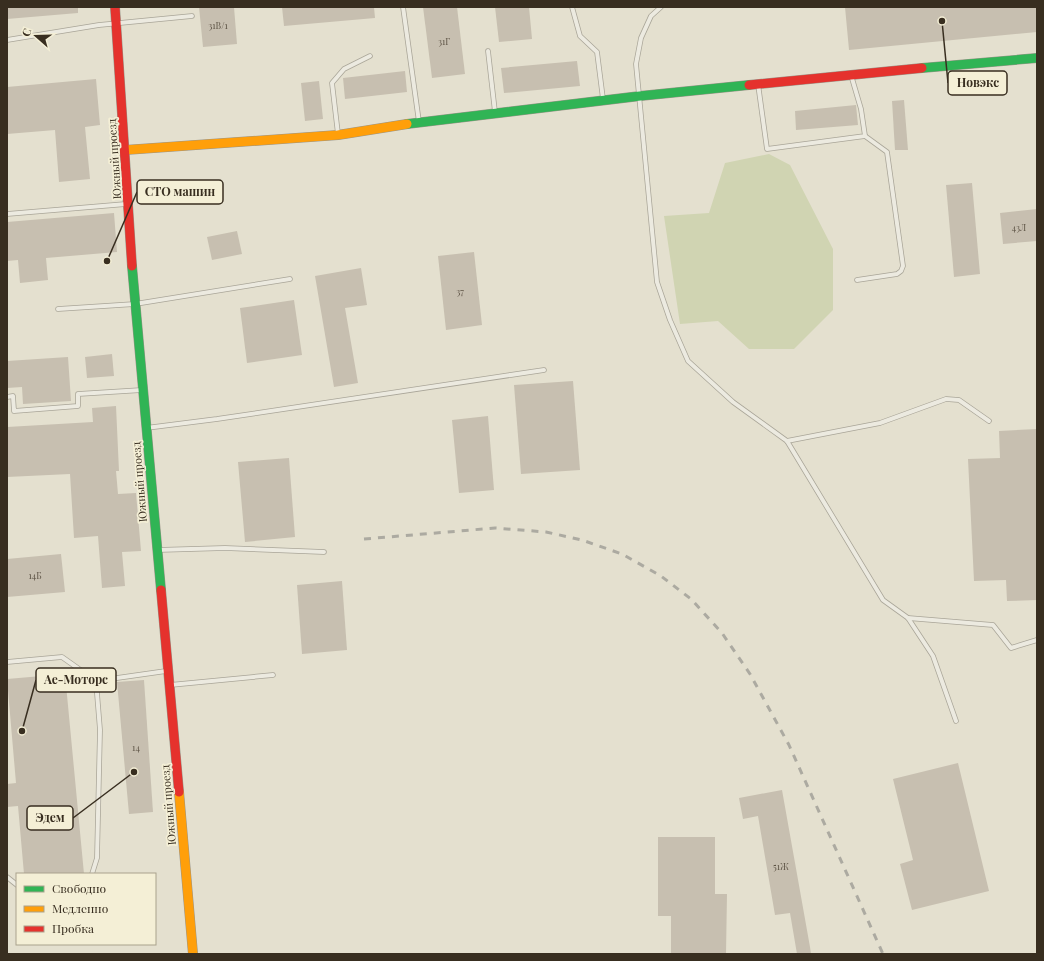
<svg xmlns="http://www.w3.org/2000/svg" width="1044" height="961" font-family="'Playfair Display',serif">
<rect width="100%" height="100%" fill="#e4e0cf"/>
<polygon fill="#d0d4b2" points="769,154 790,165 833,249 833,310 794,349 749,349 718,321 680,324 664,216 709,213 725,163"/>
<g fill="#c7bfb0">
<polygon points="7,7 78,7 78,13 7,19"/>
<polygon points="199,7 234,7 237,44 203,47"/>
<polygon points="282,7 374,7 375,18 284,26"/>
<polygon points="423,7 457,7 465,74 432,78"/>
<polygon points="495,7 529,7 532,39 499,42"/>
<polygon points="845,7 1037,7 1037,32 849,50"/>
<polygon points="577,61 580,86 504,93 501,68"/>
<polygon points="405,71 407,92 345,99 343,78"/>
<polygon points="96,79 100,125 85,127 90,179 59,182 55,130 7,134 7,87"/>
<polygon points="319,81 323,119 305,121 301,83"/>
<polygon points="904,100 908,150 895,150 892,101"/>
<polygon points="856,105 858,125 796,130 795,111"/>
<polygon points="972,183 980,274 954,277 946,185"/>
<polygon points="1037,209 1037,241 1003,244 1000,213"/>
<polygon points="114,213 117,252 46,258 48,280 20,283 18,260 7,261 7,222"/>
<polygon points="237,231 242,254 212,260 207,237"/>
<polygon points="474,252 482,325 446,330 438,256"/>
<polygon points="361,268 367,305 345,308 358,383 334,387 315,276"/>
<polygon points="294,300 302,355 247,363 240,308"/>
<polygon points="112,354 114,376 87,378 85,357"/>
<polygon points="68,357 71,401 23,404 22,387 7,388 7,361"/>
<polygon points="573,381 580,470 521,474 514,385"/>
<polygon points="116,406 119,471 116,471 118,494 136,493 141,551 122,552 125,586 102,588 98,536 74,538 70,474 7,477 7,427 93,422 92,408"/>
<polygon points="488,416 494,490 459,493 452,420"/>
<polygon points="1037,429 1037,600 1007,601 1006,580 974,581 968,459 1000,458 999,431"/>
<polygon points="289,458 295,537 245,542 238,462"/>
<polygon points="61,554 65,592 7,597 7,559"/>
<polygon points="342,581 347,650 302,654 297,585"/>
<polygon points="65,674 84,874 24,874 18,806 7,807 7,784 16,783 7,679"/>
<polygon points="144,680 153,812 129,814 117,682"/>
<polygon points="958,763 989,891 912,910 900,864 913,860 893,779"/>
<polygon points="782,790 810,947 811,954 797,954 790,913 775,915 758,816 743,819 739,798"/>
<polygon points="658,837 715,837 715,894 727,894 726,954 671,954 671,916 658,916"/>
</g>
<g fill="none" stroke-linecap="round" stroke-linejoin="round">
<defs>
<g id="lane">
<polyline points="403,7 419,122"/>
<polyline points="572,7 580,36 597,52 603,99"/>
<polyline points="661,7 651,16 641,38 636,64 657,282 670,320 688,361 733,402 787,441 883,600 908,618 933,656 956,721"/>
<polyline points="7,40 99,25 192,16"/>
<polyline points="488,51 495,112"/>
<polyline points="758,84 767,149 865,136 861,109 851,75"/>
<polyline points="338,134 332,83 344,69 370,56"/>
<polyline points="7,214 126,204"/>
<polyline points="857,280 897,274 901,271 903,266 887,152 865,136"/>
<polyline points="58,309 135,304 290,279"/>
<polyline points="7,397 13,396 14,411 78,406 78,394 142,390"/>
<polyline points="146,428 217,419 544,370"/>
<polyline points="787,441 880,423 946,399 959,400 989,421"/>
<polyline points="157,550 225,548 324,552"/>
<polyline points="908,618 993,625 1011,648 1037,640"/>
<polyline points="7,662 62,657 96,681"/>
<polyline points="170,685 273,675"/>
<polyline points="92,874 97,858 100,730 96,681 166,671"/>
<polyline points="7,877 17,885"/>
</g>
<g id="fast">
<polyline points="922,68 1037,58"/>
<polyline points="407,124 640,96 749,85"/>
<polyline points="132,266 161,590"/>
</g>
<g id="slow">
<polyline points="125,150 338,135 407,124"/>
<polyline points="179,792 193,954"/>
</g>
<g id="jam">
<polyline points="115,7 132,266"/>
<polyline points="749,85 922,68"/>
<polyline points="161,590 179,792"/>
</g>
</defs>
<use href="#lane" stroke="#a9a598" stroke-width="5.5"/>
<use href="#fast" stroke="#999488" stroke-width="10"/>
<use href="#slow" stroke="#999488" stroke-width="10"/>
<use href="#jam" stroke="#999488" stroke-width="10"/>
<use href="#lane" stroke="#eceae0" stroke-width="4"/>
<use href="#fast" stroke="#30b455" stroke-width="9"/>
<use href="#slow" stroke="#ff9f0a" stroke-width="9"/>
<use href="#jam" stroke="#e5322d" stroke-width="9"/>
<polyline stroke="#acaaa1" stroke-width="3" stroke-dasharray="7 7" stroke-linecap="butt" points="364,539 495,528 546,532 582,540 622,554 661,576 691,599 722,633 750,674 789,745 883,954"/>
</g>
<g text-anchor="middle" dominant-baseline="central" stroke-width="3.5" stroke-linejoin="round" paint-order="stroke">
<g font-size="9" fill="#5c5244">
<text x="218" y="25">31В/1</text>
<text x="444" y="41">31Г</text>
<text x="1019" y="227">43Л</text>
<text x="460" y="291">37</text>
<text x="35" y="575">14Б</text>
<text x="136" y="747">14</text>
<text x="781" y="866">51Ж</text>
</g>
<g font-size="11" fill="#382e20" stroke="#f4efd6">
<text transform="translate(114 159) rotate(-94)">Южный проезд</text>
<text transform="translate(139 482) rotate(-95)">Южный проезд</text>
<text transform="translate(168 805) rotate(-95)">Южный проезд</text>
</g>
</g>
<path fill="none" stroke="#382e20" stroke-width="1.5" d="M942 21L948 83M107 261L137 192M22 731L36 680M134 772L73 818"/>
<g fill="#382e20" stroke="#f4efd6" stroke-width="1.5">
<circle cx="942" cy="21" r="4"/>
<circle cx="107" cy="261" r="4"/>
<circle cx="22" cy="731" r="4"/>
<circle cx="134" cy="772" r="4"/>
</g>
<g fill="#f4efd6" stroke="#382e20" stroke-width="1.5">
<rect x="948" y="71" width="59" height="24" rx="4"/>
<rect x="137" y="180" width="86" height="24" rx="4"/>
<rect x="36" y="668" width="80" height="24" rx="4"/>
<rect x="27" y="806" width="46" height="24" rx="4"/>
</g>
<g font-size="12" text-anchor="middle" font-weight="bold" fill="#382e20">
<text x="978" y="87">Новэкс</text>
<text x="180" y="196">СТО машин</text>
<text x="76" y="684">Ае-Моторс</text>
<text x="50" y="822">Эдем</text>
</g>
<rect width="1044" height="961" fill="none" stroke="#382e20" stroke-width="16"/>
<rect x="16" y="873" width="140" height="72" fill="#f4efd6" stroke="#a9a28d"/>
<rect x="24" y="886" width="20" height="6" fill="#30b455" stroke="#a9a28d"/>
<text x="52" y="893" font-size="12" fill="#382e20">Свободно</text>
<rect x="24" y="906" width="20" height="6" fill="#ff9f0a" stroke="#a9a28d"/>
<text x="52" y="913" font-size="12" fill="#382e20">Медленно</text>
<rect x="24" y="926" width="20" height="6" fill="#e5322d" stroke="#a9a28d"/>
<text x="52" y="933" font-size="12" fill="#382e20">Пробка</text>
<g transform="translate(36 36) rotate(290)" stroke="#f4efd6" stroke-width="3" paint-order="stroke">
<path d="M0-3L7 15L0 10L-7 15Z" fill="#382e20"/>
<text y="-6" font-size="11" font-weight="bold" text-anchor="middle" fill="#382e20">С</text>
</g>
</svg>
